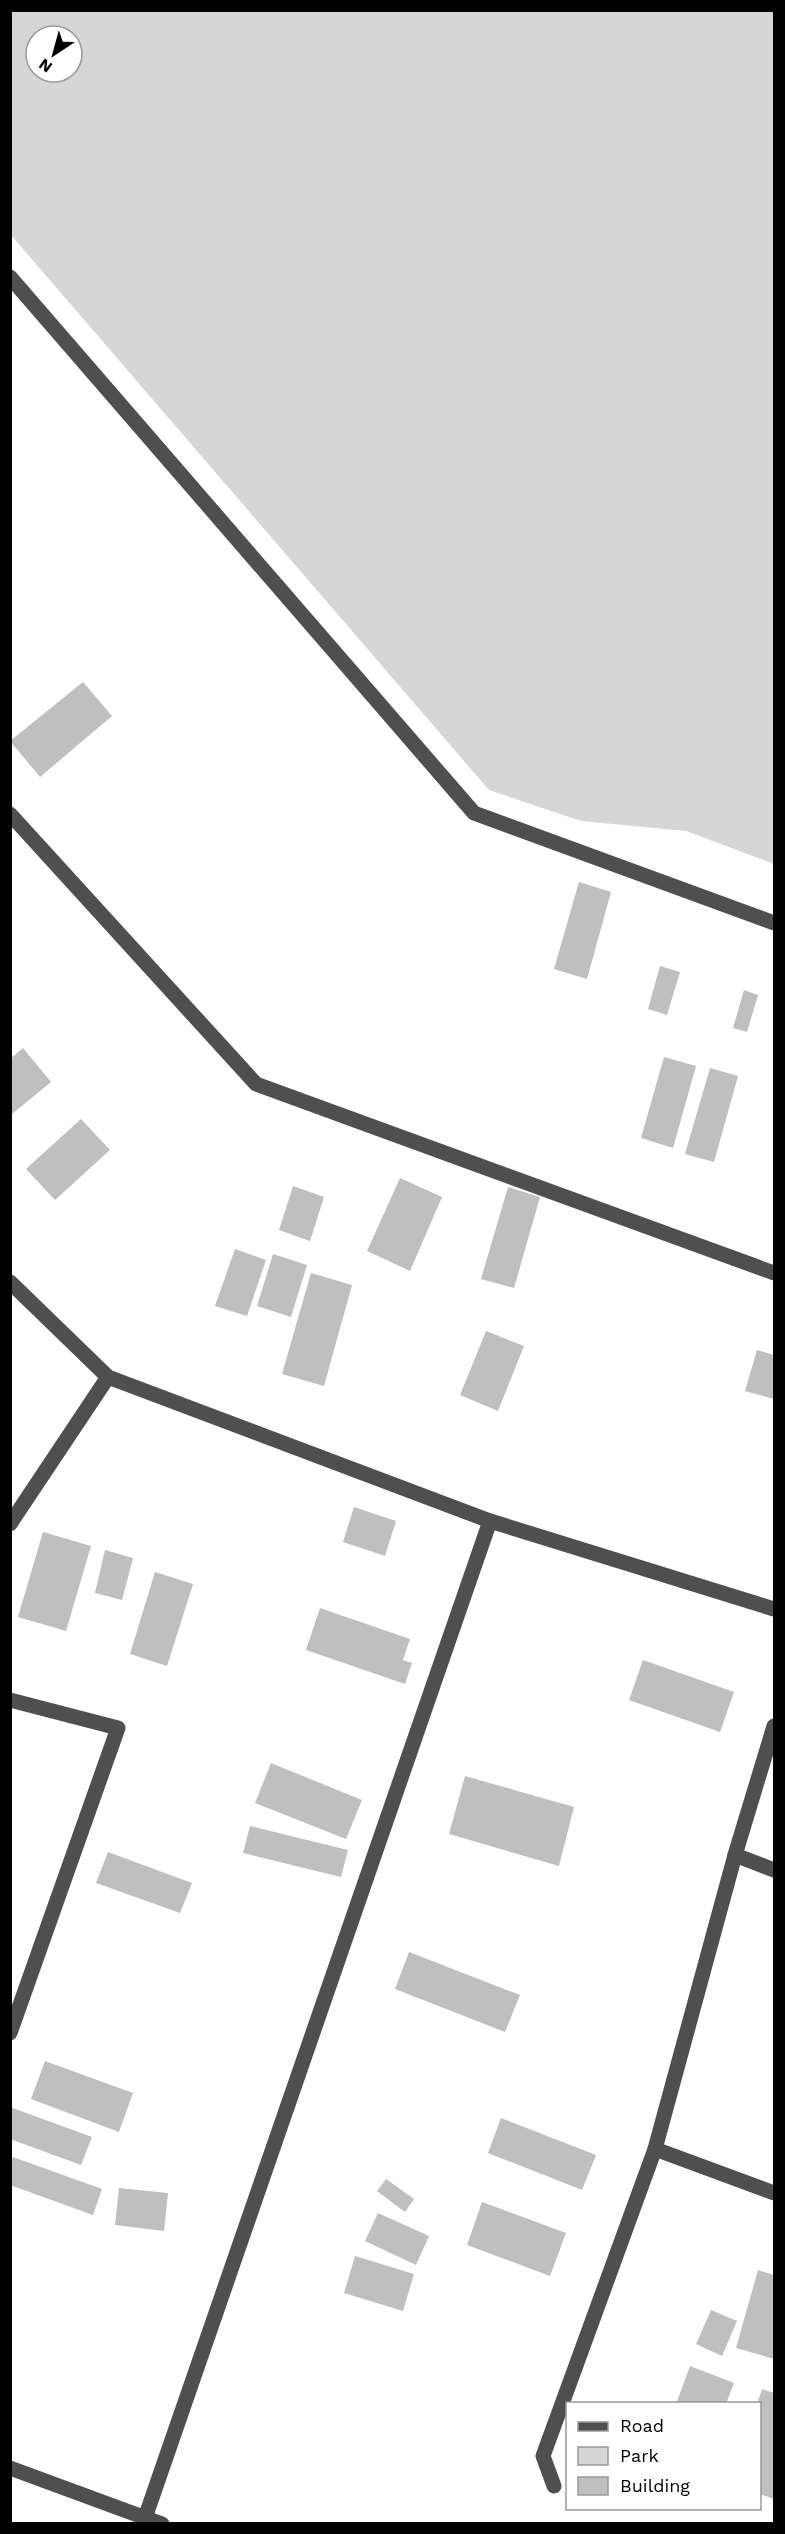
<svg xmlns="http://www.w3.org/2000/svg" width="785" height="2534" font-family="'Work Sans',sans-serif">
<rect width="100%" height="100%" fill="#fff"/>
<path fill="#d6d6d6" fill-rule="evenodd" d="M10 11H774V864L686 831 581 821 489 790 11 235ZM36 36H72V72H36Z"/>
<g fill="#bfbfbf">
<polygon points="83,682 112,716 40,777 10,741"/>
<polygon points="579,882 611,892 587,979 554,969"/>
<polygon points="660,966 680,972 667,1015 648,1009"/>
<polygon points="744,990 758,995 747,1032 733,1028"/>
<polygon points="23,1048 51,1082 12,1114 10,1111 10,1059"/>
<polygon points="664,1057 696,1066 673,1148 641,1138"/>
<polygon points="710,1068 738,1076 714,1162 685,1154"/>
<polygon points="81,1119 110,1150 55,1200 26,1169"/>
<polygon points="400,1178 442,1197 410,1271 367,1251"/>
<polygon points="293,1186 324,1197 310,1241 279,1230"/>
<polygon points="508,1187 540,1197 514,1288 481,1279"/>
<polygon points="235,1249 266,1260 247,1316 215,1306"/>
<polygon points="273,1254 307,1265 291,1317 257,1306"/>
<polygon points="311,1273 352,1285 324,1386 282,1374"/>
<polygon points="486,1331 524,1346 498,1411 460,1395"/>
<polygon points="757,1350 774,1355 774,1399 745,1391"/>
<polygon points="354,1507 396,1521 385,1556 343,1542"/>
<polygon points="43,1532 91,1546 66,1631 18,1617"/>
<polygon points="105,1550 133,1558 122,1600 95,1593"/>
<polygon points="155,1572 193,1584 167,1666 130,1654"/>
<polygon points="320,1608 410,1639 403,1660 412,1663 405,1684 306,1650"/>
<polygon points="643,1660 734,1692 720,1732 629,1700"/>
<polygon points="271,1763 362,1800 346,1839 255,1803"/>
<polygon points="465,1776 574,1807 559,1866 449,1834"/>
<polygon points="250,1826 348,1850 341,1877 243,1853"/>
<polygon points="108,1852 192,1883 180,1913 96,1883"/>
<polygon points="409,1952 520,1995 505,2032 395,1989"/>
<polygon points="45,2061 133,2093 119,2132 31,2099"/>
<polygon points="10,2107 92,2137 81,2165 10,2139"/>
<polygon points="501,2118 596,2155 582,2190 488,2153"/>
<polygon points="13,2157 102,2189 93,2215 10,2185 10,2165"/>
<polygon points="386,2179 414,2199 405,2212 377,2191"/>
<polygon points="119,2188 168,2193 164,2231 115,2225"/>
<polygon points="482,2202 566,2233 550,2276 467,2245"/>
<polygon points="378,2213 429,2236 416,2265 365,2241"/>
<polygon points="355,2256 414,2274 403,2311 344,2293"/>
<polygon points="758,2270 774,2275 774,2359 736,2348"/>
<polygon points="711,2310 737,2321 722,2356 696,2344"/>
<polygon points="690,2366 734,2383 726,2404 676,2404"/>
<polygon points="762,2389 774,2393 774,2499 760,2494 760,2404 757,2404"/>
</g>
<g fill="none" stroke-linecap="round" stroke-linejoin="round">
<g stroke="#4f4f4f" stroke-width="15">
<polyline points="10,277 474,813 774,923"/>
<polyline points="10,814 256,1084 774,1273"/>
<polyline points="10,1282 108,1377 490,1521 774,1609"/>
<polyline points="10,1524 108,1377"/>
<polyline points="10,1700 118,1728 10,2033"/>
<polyline points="735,1855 774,1870"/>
<polyline points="655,2149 774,2193"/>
<polyline points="10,2468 162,2524"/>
<polyline points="554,2486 543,2456 655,2149 735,1855 774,1726"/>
<polyline points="145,2518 490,1521"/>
</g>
</g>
<rect width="785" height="2534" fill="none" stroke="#000000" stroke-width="24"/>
<rect x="566" y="2402" width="195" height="108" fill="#ffffff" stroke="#999999" stroke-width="1.5"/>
<rect x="578" y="2422" width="30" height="9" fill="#4f4f4f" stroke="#999999" stroke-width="1.5"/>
<text x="620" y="2432" font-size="18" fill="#000000">Road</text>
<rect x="578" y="2447" width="30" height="18" fill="#d6d6d6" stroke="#999999" stroke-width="1.5"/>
<text x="620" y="2462" font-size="18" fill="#000000">Park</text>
<rect x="578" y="2477" width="30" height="18" fill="#bfbfbf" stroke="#999999" stroke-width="1.5"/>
<text x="620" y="2492" font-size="18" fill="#000000">Building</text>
<g transform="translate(54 54) rotate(216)"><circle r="28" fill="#ffffff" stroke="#999999" stroke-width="1.5"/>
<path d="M0-4.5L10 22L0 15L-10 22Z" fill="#000000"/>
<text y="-9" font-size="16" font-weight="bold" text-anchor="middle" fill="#000000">N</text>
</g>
</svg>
